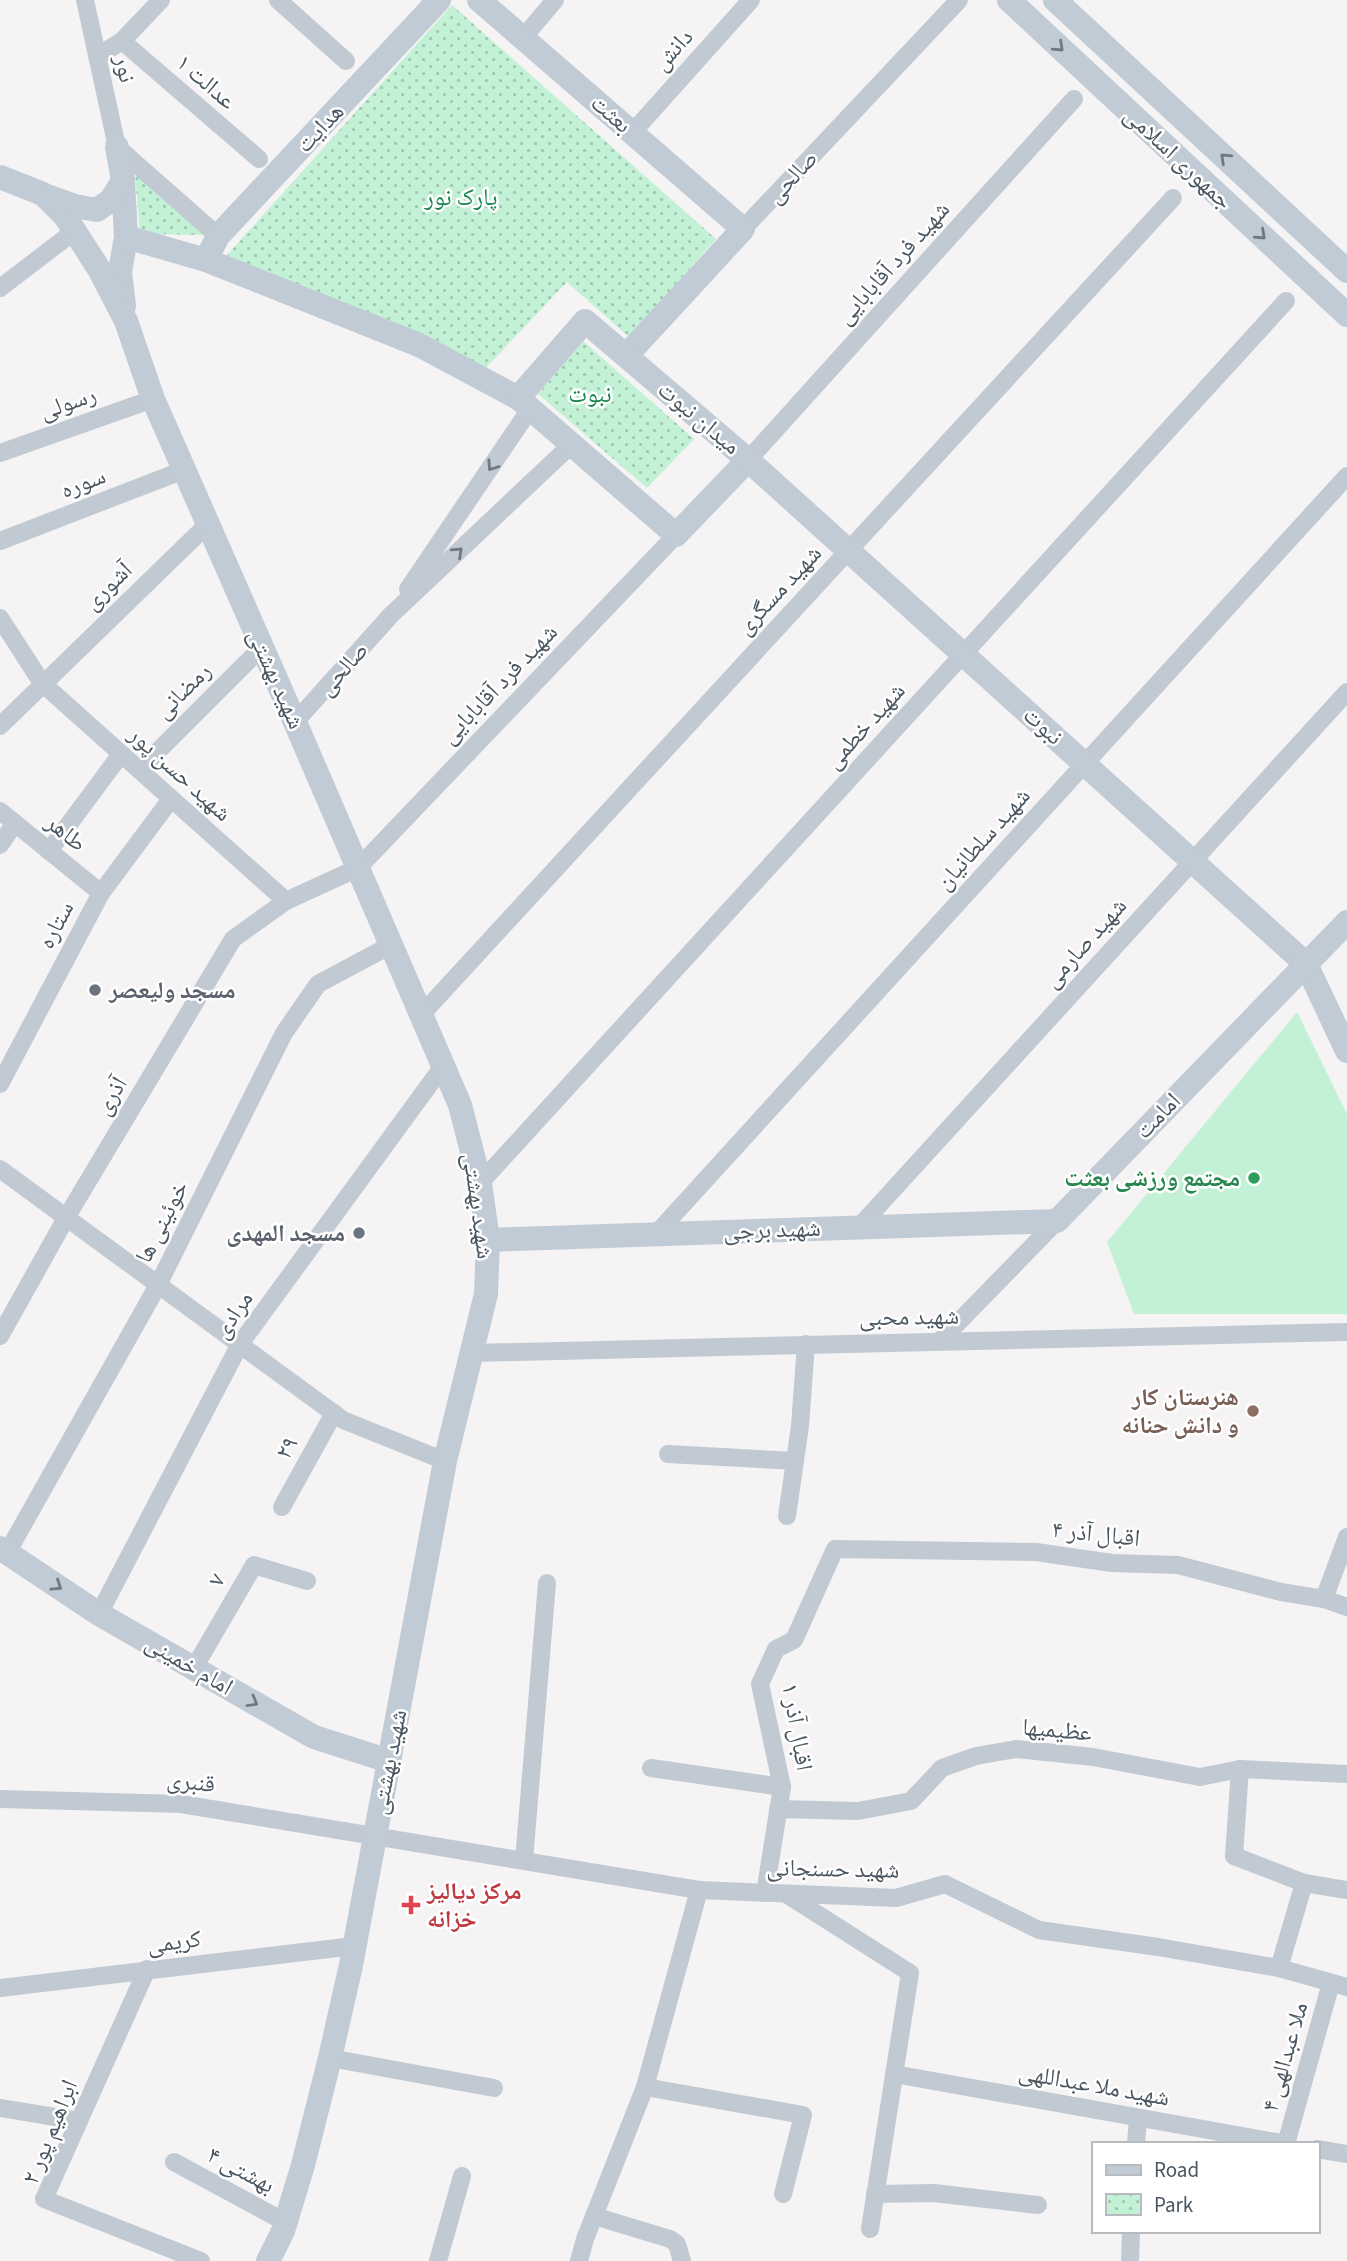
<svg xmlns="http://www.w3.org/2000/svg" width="1347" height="2261" font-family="'Source Sans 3','Noto Naskh Arabic',sans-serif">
<defs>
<pattern id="park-dots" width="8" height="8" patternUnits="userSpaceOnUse" patternTransform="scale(1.75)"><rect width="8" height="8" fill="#c3f1d5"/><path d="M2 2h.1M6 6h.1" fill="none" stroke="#a0c6b0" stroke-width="1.8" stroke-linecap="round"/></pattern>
</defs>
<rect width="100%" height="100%" fill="#f5f3f3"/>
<polygon fill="#c3f1d5" points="1297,1012 1347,1114 1347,1314 1134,1314 1107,1242"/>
<g fill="url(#park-dots)">
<polygon points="452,5 716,239 629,337 567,282 478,376 227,255"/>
<polygon points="135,173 209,235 140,234"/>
<polygon points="583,341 694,439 647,488 538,394"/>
</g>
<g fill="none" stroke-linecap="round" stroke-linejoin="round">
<g stroke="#c1cad2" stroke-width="18">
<polyline points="85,0 117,147 218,236"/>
<polyline points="278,0 346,61"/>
<polyline points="523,38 555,0"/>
<polyline points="122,41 259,159"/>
<polyline points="98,56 122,41 161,0"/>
<polyline points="632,133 751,0"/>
<polyline points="743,229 959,0"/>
<polyline points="0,288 76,230"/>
<polyline points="0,453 153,399"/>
<polyline points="748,460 1074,99"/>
<polyline points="0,541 184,470"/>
<polyline points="408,589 530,409"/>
<polyline points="0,618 42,683 286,901 358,868 676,535"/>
<polyline points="295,722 391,615 571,445"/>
<polyline points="0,726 208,524"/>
<polyline points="139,770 262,647"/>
<polyline points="0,811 101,893"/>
<polyline points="0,845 15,823"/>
<polyline points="49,851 121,754"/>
<polyline points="421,1015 1173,198"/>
<polyline points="0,1084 101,893 171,799"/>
<polyline points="0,1169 343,1420 445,1461"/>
<polyline points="480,1183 1286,301"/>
<polyline points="859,1227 1347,692"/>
<polyline points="656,1234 1347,476"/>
<polyline points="0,1336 66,1218 233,939 286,901"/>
<polyline points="940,1341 1057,1221"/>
<polyline points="473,1353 1347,1332"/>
<polyline points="668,1454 795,1461"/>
<polyline points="282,1507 334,1413"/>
<polyline points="787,1516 800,1426 806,1344"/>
<polyline points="7,1553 158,1285 284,1033 318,984 391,945"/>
<polyline points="1324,1599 1347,1537"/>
<polyline points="99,1614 240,1344 443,1066"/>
<polyline points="194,1668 254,1565 307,1581"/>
<polyline points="651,1768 782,1787"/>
<polyline points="1240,1769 1234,1856 1304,1883 1347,1890"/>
<polyline points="0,1799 181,1804 699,1890 896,1898 945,1884 1039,1930 1158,1947 1279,1968 1347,1987"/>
<polyline points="778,1809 858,1811 911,1801 942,1768 976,1756 1016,1749 1093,1757 1200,1777 1240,1769 1347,1774"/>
<polyline points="524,1860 547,1583"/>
<polyline points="765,1893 782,1787 760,1684 776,1649 794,1640 835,1549 1036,1552 1112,1563 1178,1565 1281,1592 1324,1599 1347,1607"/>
<polyline points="786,1894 910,1973 870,2229"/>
<polyline points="1279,1968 1304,1883"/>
<polyline points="147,1969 44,2199 201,2261"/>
<polyline points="0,1988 354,1946"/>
<polyline points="330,2058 494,2088"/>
<polyline points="894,2074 1287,2144"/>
<polyline points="645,2087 803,2115 783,2194"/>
<polyline points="0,2108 79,2121"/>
<polyline points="1136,2144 1138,2118"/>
<polyline points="1286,2144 1331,1983"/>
<polyline points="1317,2149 1347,2154"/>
<polyline points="174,2162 285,2222"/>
<polyline points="875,2194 934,2193 1038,2205"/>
<polyline points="594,2216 670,2239 677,2244 682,2261"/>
<polyline points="438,2261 462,2176"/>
<polyline points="579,2261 585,2239 645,2087 699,1890"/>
<polyline points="1130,2261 1131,2231"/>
</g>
<g stroke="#c1cbd6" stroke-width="24">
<polyline points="479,0 743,229 626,356"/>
<polyline points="1009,0 1347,315"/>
<polyline points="1055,0 1347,271"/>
<polyline points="117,147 123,181 126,237 120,272 124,306"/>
<polyline points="0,177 43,194 65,216 99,269 126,321 153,399 295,722 460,1105 480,1183 488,1240 486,1294 445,1461 351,1965 330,2058 303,2165 283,2231 268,2261"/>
<polyline points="50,197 75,206 97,210 111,200 123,181"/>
<polyline points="126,237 206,260 419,345 518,398 676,535 748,460"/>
<polyline points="206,260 218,236 439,0"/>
<polyline points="518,398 585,321 748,460 1306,964 1347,1051"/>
<polyline points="488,1240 1057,1221 1347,922"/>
<polyline points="0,1548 99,1614 314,1737 389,1761"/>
</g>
</g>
<defs><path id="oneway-chevron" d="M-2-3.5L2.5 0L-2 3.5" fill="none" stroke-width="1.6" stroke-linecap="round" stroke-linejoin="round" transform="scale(1.75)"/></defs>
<g stroke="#6e7984">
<use href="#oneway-chevron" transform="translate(1059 47) rotate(43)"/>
<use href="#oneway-chevron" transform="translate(1225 158) rotate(-137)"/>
<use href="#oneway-chevron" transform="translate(1261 235) rotate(43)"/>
<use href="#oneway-chevron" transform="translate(57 1586) rotate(34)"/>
<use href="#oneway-chevron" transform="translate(253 1702) rotate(30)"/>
</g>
<g stroke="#6e7983">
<use href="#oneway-chevron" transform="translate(492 466) rotate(124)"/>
<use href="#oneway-chevron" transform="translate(458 552) rotate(-43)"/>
</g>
<g fill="#6b7280" stroke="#fff" stroke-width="2.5">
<circle cx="95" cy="990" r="7"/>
<circle cx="359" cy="1233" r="7"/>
</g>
<circle fill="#2e9e5b" stroke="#fff" stroke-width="2.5" cx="1254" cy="1178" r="7"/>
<circle fill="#8d6e63" stroke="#fff" stroke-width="2.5" cx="1253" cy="1411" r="7"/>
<path fill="#e0444e" stroke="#fff" stroke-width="2.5" d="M407.5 1894.5h7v7h7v7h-7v7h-7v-7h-7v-7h7z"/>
<g text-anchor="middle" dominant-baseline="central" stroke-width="5" stroke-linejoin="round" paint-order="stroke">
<g font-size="24" fill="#4a5661" stroke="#fff">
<text transform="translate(673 50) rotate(-48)">دانش</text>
<text transform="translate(125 69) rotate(78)">نور</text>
<text transform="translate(206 82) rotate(41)">عدالت ۱</text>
<text transform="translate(611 114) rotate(41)">بعثت</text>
<text transform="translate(320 128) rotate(-47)">هدایت</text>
<text transform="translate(1178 158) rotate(43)">جمهوری اسلامی</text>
<text transform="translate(792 177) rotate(-47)">صالحی</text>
<text transform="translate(893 263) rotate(-48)">شهید فرد آقابابایی</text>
<text transform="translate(68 403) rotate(-19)">رسولی</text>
<text transform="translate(699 418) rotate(40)">میدان نبوت</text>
<text transform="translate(83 483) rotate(-21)">سوره</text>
<text transform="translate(108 586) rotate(-44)">آشوری</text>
<text transform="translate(779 590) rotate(-47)">شهید مسگری</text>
<text transform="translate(343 669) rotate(-48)">صالحی</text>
<text transform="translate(276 679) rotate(66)">شهید بهشتی</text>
<text transform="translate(499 684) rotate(-46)">شهید فرد آقابابایی</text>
<text transform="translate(183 691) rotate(-45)">رمضانی</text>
<text transform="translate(865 726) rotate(-48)">شهید خطمی</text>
<text transform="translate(1043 726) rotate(42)">نبوت</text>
<text transform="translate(180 774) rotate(42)">شهید حسن پور</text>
<text transform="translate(66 833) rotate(39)">طاهر</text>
<text transform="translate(983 839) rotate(-48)">شهید سلطانیان</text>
<text transform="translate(56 925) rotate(-62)">ستاره</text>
<text transform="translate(1085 943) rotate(-48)">شهید صارمی</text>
<text transform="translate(111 1096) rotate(-59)">آذری</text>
<text transform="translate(1158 1116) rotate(-46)">امامت</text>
<text transform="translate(478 1206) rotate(82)">شهید بهشتی</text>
<text transform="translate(162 1222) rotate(-63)">خوئینی ها</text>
<text transform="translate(772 1230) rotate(-2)">شهید برجی</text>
<text transform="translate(233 1315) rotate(-56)">مرادی</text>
<text transform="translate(909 1317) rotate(-1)">شهید محبی</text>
<text transform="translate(287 1448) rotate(-61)">۲۹</text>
<text transform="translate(1096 1534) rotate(6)">اقبال آذر ۴</text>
<text transform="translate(217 1580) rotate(-60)">۷</text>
<text transform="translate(189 1665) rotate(30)">امام خمینی</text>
<text transform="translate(797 1727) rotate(80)">اقبال آذر ۱</text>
<text transform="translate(1057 1730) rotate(5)">عظیمیها</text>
<text transform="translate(389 1762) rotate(-79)">شهید بهشتی</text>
<text transform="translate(191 1782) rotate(6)">قنبری</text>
<text transform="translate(833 1869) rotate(1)">شهید حسنجانی</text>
<text transform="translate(174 1942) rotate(-7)">کریمی</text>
<text transform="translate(1285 2057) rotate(-74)">ملا عبدالهی ۴</text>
<text transform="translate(1094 2085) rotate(10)">شهید ملا عبداللهی</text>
<text transform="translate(50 2132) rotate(-68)">ابراهیم پور ۲</text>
<text transform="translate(241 2170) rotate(28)">بهشتی ۴</text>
</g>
<g font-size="24" fill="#17864f" stroke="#fff">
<text x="461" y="197">پارک نور</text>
<text x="590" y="394">نبوت</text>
</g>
<g font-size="24" font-weight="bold" fill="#5b616d" stroke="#fff" text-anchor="start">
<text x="109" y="990">مسجد ولیعصر</text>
<text x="345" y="1233" text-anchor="end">مسجد المهدی</text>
</g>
<g font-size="24" font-weight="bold" fill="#27864d" stroke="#fff" text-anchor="end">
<text x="1240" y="1178">مجتمع ورزشی بعثت</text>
</g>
<g font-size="24" font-weight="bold" fill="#785e54" stroke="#fff" text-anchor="end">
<text x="1239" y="1397">هنرستان کار<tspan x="1239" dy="28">و دانش حنانه</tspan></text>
</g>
<g font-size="24" font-weight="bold" fill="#be3a42" stroke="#fff" text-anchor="start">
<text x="427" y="1891">مرکز دیالیز<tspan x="427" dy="28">خزانه</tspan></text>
</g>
</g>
<rect x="1092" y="2142" width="228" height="91" fill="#ffffff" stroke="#b7bbc0" stroke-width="2"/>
<rect x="1106" y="2165" width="35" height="10" fill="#c1cbd6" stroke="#b7bbc0" stroke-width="2"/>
<text x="1154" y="2177" font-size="21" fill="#4a5661">Road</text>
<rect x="1106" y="2194" width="35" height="21" fill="url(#park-dots)" stroke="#b7bbc0" stroke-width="2"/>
<text x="1154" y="2212" font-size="21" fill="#4a5661">Park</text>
</svg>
